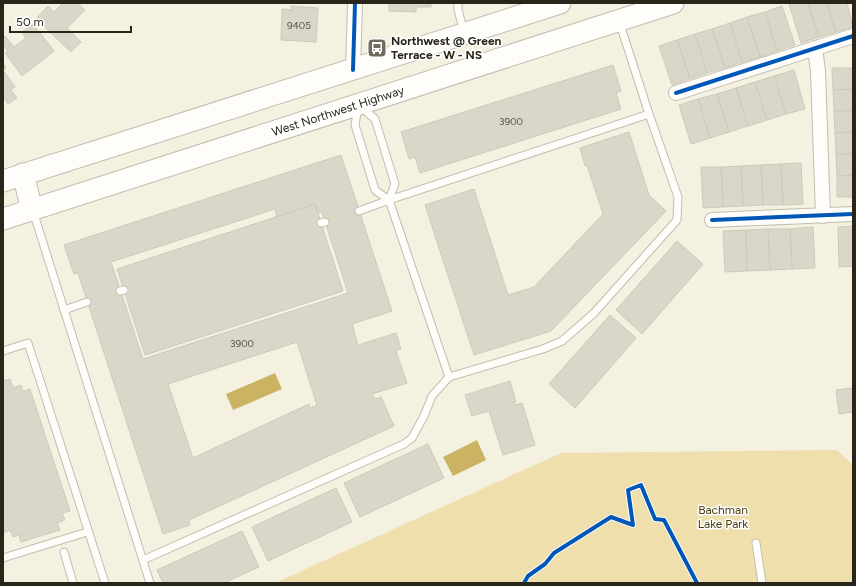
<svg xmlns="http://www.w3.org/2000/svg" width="856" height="586" font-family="Figtree,sans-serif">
<rect width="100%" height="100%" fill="#f5f1e1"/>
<polygon fill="#eedfac" points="837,450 853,465 853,583 275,583 561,453"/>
<g fill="#cab363">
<polygon points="275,373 282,389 233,410 226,394"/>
<polygon points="477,440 486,460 453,476 443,457"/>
</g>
<g fill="#dad6c8" stroke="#cdc9bb" fill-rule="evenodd">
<polygon points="63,3 78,3 85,10 67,28 81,42 71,52 36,19 48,6 54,12"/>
<polygon points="389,3 431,3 431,7 416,7 416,12 389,11"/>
<polygon points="793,3 808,3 819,37 801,43 789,4"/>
<polygon points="808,3 827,3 836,32 819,37"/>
<polygon points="827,3 847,3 853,27 836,32"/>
<polygon points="291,6 318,8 316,42 281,40 282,9 291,10"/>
<polygon points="782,6 795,45 777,51 765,12"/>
<polygon points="765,12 777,51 760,57 747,17"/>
<polygon points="747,17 760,57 742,62 730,23"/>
<polygon points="730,23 742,62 725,68 712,29"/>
<polygon points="33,24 54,51 22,76 5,53 8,51 3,45 3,38 5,36 14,47 26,38 22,32"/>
<polygon points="712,29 725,68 707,73 695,34"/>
<polygon points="695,34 707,73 690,79 677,40"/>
<polygon points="677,40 690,79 672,85 659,46"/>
<polygon points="3,63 6,68 3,70 15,87 11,90 17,98 8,104 3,96"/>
<polygon points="613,65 621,91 616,93 621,109 420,173 415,157 409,159 401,132"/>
<polygon points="832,68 853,68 853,89 833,90"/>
<polygon points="794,70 805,109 786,114 774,76"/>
<polygon points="774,76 786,114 767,120 755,82"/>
<polygon points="755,82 767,120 748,126 736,88"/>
<polygon points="736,88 748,126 729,132 717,94"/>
<polygon points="853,89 853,111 834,111 833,90"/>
<polygon points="717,94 729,132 710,138 698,99"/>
<polygon points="698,99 710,138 691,144 679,105"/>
<polygon points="834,111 853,111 853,132 835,133"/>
<polygon points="629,132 649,195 666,211 551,331 474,355 425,205 474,189 508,295 534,287 603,214 587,165 585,166 580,148"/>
<polygon points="853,132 853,154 836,154 835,133"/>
<polygon points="836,154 853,154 853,175 837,176"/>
<path d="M341 155 392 311 352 324 358 345 396 333 401 349 396 351 407 383 372 394 375 399 381 397 394 426 189 520 190 525 163 534 78 273 74 274 64 245ZM315 204 318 213 322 212 348 293 143 359 111 262 275 209 277 217ZM297 342 317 405 310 408 309 404 193 458 168 384Z"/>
<polygon points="801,163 803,204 783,205 781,164"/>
<polygon points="781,164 783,205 763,205 761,165"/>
<polygon points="761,165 763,205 743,206 741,166"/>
<polygon points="741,166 743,206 723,207 721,167"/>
<polygon points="701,167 721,167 723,207 703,208"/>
<polygon points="853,175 853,197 837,197 837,176"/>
<polygon points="315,204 343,291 145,355 117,269"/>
<polygon points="853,226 853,266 839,267 838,227"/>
<polygon points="813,227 815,268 792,269 790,229"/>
<polygon points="768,229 790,229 792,269 770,270"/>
<polygon points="768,229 770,270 747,271 746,230"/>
<polygon points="746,230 747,271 725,272 723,231"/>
<polygon points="677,241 703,264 642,334 616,310"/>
<polygon points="610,315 636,338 575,408 549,384"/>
<polygon points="10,379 13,388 21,385 23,392 30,389 70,511 62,513 65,520 57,523 60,530 21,542 19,535 13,537 10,530 3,533 3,381"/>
<polygon points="510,381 516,402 514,402 515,405 522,403 535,445 503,455 489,411 472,416 465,395"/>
<polygon points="853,388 853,412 839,414 836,390"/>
<polygon points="428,444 444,478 360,517 344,483"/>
<polygon points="336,488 352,522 268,561 252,527"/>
<polygon points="242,531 259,567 224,583 163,583 157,570"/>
</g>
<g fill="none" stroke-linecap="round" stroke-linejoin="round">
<defs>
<g id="lane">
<polyline points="458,3 458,10 464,32"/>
<polyline points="358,107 355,125 375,190 389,200"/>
<polyline points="33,211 150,583"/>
<polyline points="359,211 389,200 395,184 375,119 361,107"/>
<polyline points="321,223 325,222"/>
<polyline points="120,291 124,290"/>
<polyline points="64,310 87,302"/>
<polyline points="3,351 28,343 105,583"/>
<polyline points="449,377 389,200 649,114"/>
<polyline points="756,543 762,583"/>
<polyline points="64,552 73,583"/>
<polyline points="3,558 87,532"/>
<polyline points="143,560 404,444 412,438 424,416 432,396 449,377 543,349 562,341 594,313 677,220 678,197 649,114 619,21"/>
</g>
<g id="street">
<polyline points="815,48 818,71 823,216"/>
<polyline points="353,70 355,3"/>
<polyline points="676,93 853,36"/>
<polyline points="712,220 853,214"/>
</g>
<g id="primary">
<polyline points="23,174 32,210"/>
<polyline points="3,181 560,3"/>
<polyline points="3,219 673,3"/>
</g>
</defs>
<use href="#lane" stroke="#c1bdb0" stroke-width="9"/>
<use href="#street" stroke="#c1bdb0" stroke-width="16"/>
<use href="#primary" stroke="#c1bdb0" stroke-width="23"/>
<polyline stroke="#d4d2ce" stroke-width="2.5" stroke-dasharray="2 2" stroke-linecap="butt" points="524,583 528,576 545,564 554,553 611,517 633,525 628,490 641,485 655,519 664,520 697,583"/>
<use href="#lane" stroke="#fefdfa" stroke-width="7"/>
<use href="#street" stroke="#fefdfa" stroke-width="14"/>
<use href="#primary" stroke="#fefdfa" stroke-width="21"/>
<defs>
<g id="cycleway">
<polyline points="353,70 355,3"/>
<polyline points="676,93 853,36"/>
<polyline points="712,220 853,214"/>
<polyline points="524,583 528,576 545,564 554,553 611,517 633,525 628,490 641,485 655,519 664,520 697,583"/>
</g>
</defs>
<use href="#cycleway" stroke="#fff" stroke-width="6"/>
<use href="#cycleway" stroke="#0057b8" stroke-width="4"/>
</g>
<defs>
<symbol id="bus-square" viewBox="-11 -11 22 22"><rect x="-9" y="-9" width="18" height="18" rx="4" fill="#706c5e" stroke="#fff"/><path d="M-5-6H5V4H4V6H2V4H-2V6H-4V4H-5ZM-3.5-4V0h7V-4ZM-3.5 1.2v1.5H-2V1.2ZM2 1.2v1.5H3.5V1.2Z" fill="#fff"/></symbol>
</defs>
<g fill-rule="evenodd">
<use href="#bus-square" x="366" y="37" width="22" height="22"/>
</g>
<g text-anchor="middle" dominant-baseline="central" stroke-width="3" stroke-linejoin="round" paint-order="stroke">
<g font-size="10" fill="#555144">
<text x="299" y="25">9405</text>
<text x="511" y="121">3900</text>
<text x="242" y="343">3900</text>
</g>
<g font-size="12" font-weight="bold" fill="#292518" stroke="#fff" text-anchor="start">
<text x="391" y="41">Northwest @ Green<tspan x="391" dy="14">Terrace - W - NS</tspan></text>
</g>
<g font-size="12" fill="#292518" stroke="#fff">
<text transform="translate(338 111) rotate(-18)">West Northwest Highway</text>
</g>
<g font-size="12" fill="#493c10" stroke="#fff">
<text x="723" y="510">Bachman<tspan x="723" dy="14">Lake Park</tspan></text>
</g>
</g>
<rect width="856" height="586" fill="none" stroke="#292518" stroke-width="8"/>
<path d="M10 26v6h121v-6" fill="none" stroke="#292518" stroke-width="2"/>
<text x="16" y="26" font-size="12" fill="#292518" stroke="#ffffff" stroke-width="3" paint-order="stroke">50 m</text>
</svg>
